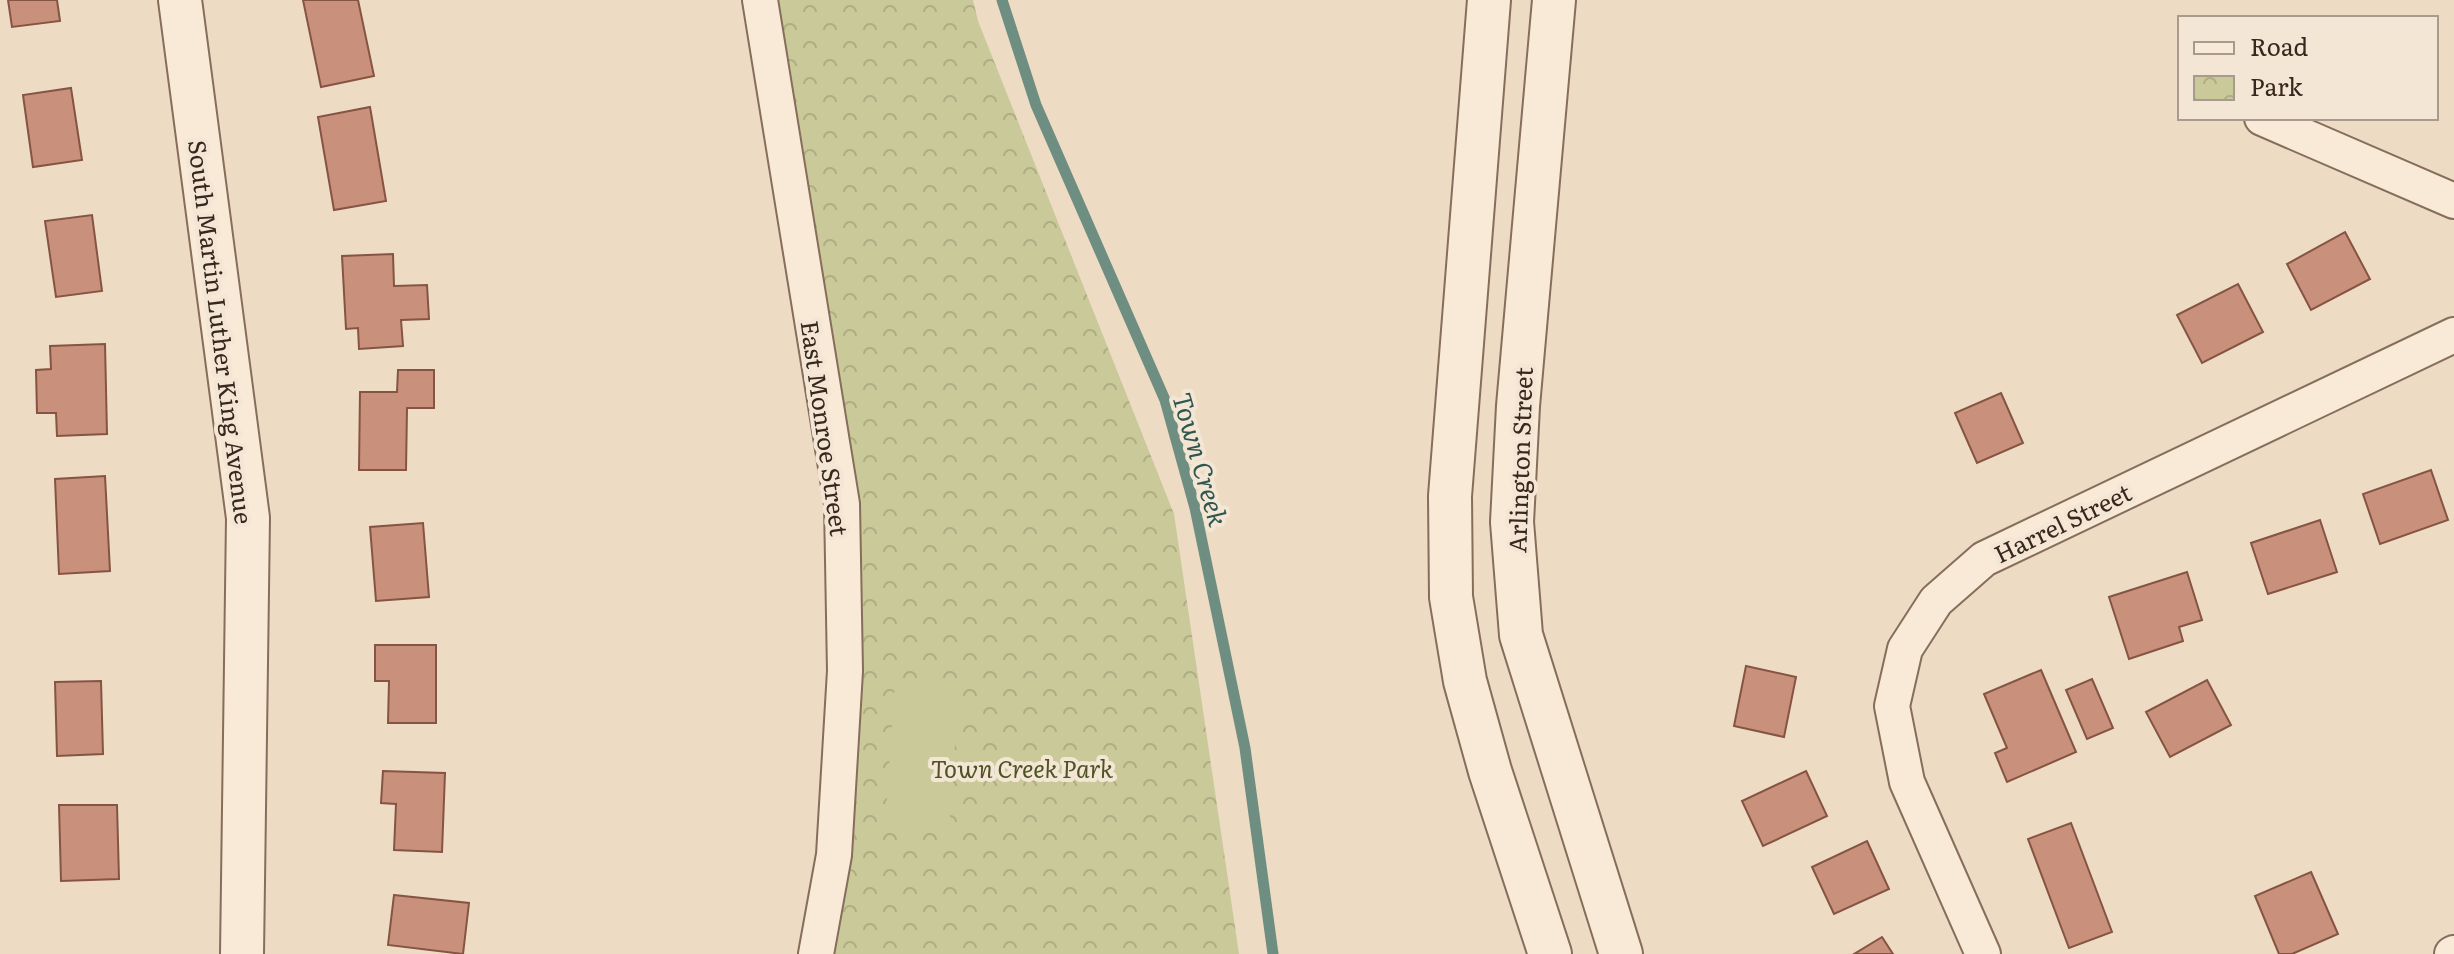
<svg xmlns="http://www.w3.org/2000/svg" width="2454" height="954" font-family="Literata,serif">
<defs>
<pattern id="park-crowns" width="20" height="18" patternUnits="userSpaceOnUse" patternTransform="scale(2)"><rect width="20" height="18" fill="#cac999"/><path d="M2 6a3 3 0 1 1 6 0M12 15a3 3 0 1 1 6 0" fill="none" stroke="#aead83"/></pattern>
</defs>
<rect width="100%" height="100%" fill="#eddbc4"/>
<polygon fill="url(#park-crowns)" points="760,0 973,0 978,21 1174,514 1239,954 821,954 842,504"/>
<polygon fill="#cac999" points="895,682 959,686 949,830 885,826"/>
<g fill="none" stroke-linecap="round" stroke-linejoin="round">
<polyline stroke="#6d8e81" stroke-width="11" points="1002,0 1036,105 1165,400 1195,508 1245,748 1273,954"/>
</g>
<g fill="#c9917c" stroke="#855442" stroke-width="2">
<polygon points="8,0 57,0 60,21 12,27"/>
<polygon points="303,0 358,0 374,76 321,87"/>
<polygon points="71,88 82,160 33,167 23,95"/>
<polygon points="370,107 386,201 334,210 318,117"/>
<polygon points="92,215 102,291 56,297 45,221"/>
<polygon points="2345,232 2370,279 2311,310 2287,264"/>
<polygon points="393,254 394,286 427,285 429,319 401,320 403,346 359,349 358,328 346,329 342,256"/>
<polygon points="2238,284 2263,332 2202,363 2177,315"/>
<polygon points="105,344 107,434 57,436 56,413 37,413 36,370 51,369 50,346"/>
<polygon points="398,370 434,370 434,408 407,408 406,470 359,470 360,392 397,392"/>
<polygon points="2001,393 2023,443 1977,463 1955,413"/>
<polygon points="2431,470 2448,520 2380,544 2363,494"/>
<polygon points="105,476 110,571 59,574 55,479"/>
<polygon points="2320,520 2337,572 2268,594 2251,543"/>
<polygon points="423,523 429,597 376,601 370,527"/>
<polygon points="2187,572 2202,620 2179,627 2183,641 2129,659 2109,597"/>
<polygon points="375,645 436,645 436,723 388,723 389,681 375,681"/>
<polygon points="1746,666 1796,677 1784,737 1734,726"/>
<polygon points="2041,670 2076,752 2007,782 1995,753 2007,748 1984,694"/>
<polygon points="2092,679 2113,728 2087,739 2066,690"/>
<polygon points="2207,680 2231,725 2170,757 2146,712"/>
<polygon points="101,681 103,754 57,756 55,682"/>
<polygon points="383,771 445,773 442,852 394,850 396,804 381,803"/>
<polygon points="1806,771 1827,816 1763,846 1742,801"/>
<polygon points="59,805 117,805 119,879 61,881"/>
<polygon points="2071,823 2112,932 2069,948 2028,839"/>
<polygon points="1867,841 1889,889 1834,914 1812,867"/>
<polygon points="2311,872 2338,934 2292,954 2279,954 2255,896"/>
<polygon points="394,895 469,903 463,954 388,945"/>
<polygon points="1882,937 1893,954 1854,954"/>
</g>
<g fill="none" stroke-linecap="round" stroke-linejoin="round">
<defs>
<g id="minor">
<polyline points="760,0 842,504 845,671 834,855 816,954"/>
<polyline points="2262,118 2454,201"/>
<polyline points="1983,954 1907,782 1892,706 1905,649 1936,601 1984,559 2454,335"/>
<polyline points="2452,954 2454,953"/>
</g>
<g id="tertiary">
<polyline points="180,0 248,518 242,954"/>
<polyline points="1489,0 1450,496 1451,597 1465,681 1490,771 1550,954"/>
<polyline points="1554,0 1518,406 1512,522 1521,635 1621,954"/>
</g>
</defs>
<use href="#minor" stroke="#876d5b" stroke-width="38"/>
<use href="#tertiary" stroke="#876d5b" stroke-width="46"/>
<use href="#minor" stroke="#f8ead7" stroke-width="34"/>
<use href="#tertiary" stroke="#f8ead7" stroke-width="42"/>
</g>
<g text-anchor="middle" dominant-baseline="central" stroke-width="8" stroke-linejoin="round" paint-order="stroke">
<g font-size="24" fill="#37271f" stroke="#f4e6d4">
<text transform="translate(222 332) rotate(83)">South Martin Luther King Avenue</text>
<text transform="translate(826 428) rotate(82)">East Monroe Street</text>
<text transform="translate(1519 460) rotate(-88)">Arlington Street</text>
<text transform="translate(2062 522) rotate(-26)">Harrel Street</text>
</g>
<g font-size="24" font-style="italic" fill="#4e5326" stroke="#f4e6d4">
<text x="1022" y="767">Town Creek Park</text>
</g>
<g font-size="26" font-style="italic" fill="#2f564f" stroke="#f4e6d4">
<text transform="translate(1202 459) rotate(74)">Town Creek</text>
</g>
</g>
<rect x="2178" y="16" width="260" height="104" fill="#f4e6d4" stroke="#a89a8c" stroke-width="2"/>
<rect x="2194" y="42" width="40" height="12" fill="#f8ead7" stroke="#a89a8c" stroke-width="2"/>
<text x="2250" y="56" font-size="24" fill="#37271f">Road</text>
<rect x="2194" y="76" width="40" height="24" fill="url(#park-crowns)" stroke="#a89a8c" stroke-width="2"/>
<text x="2250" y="96" font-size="24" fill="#37271f">Park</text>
</svg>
